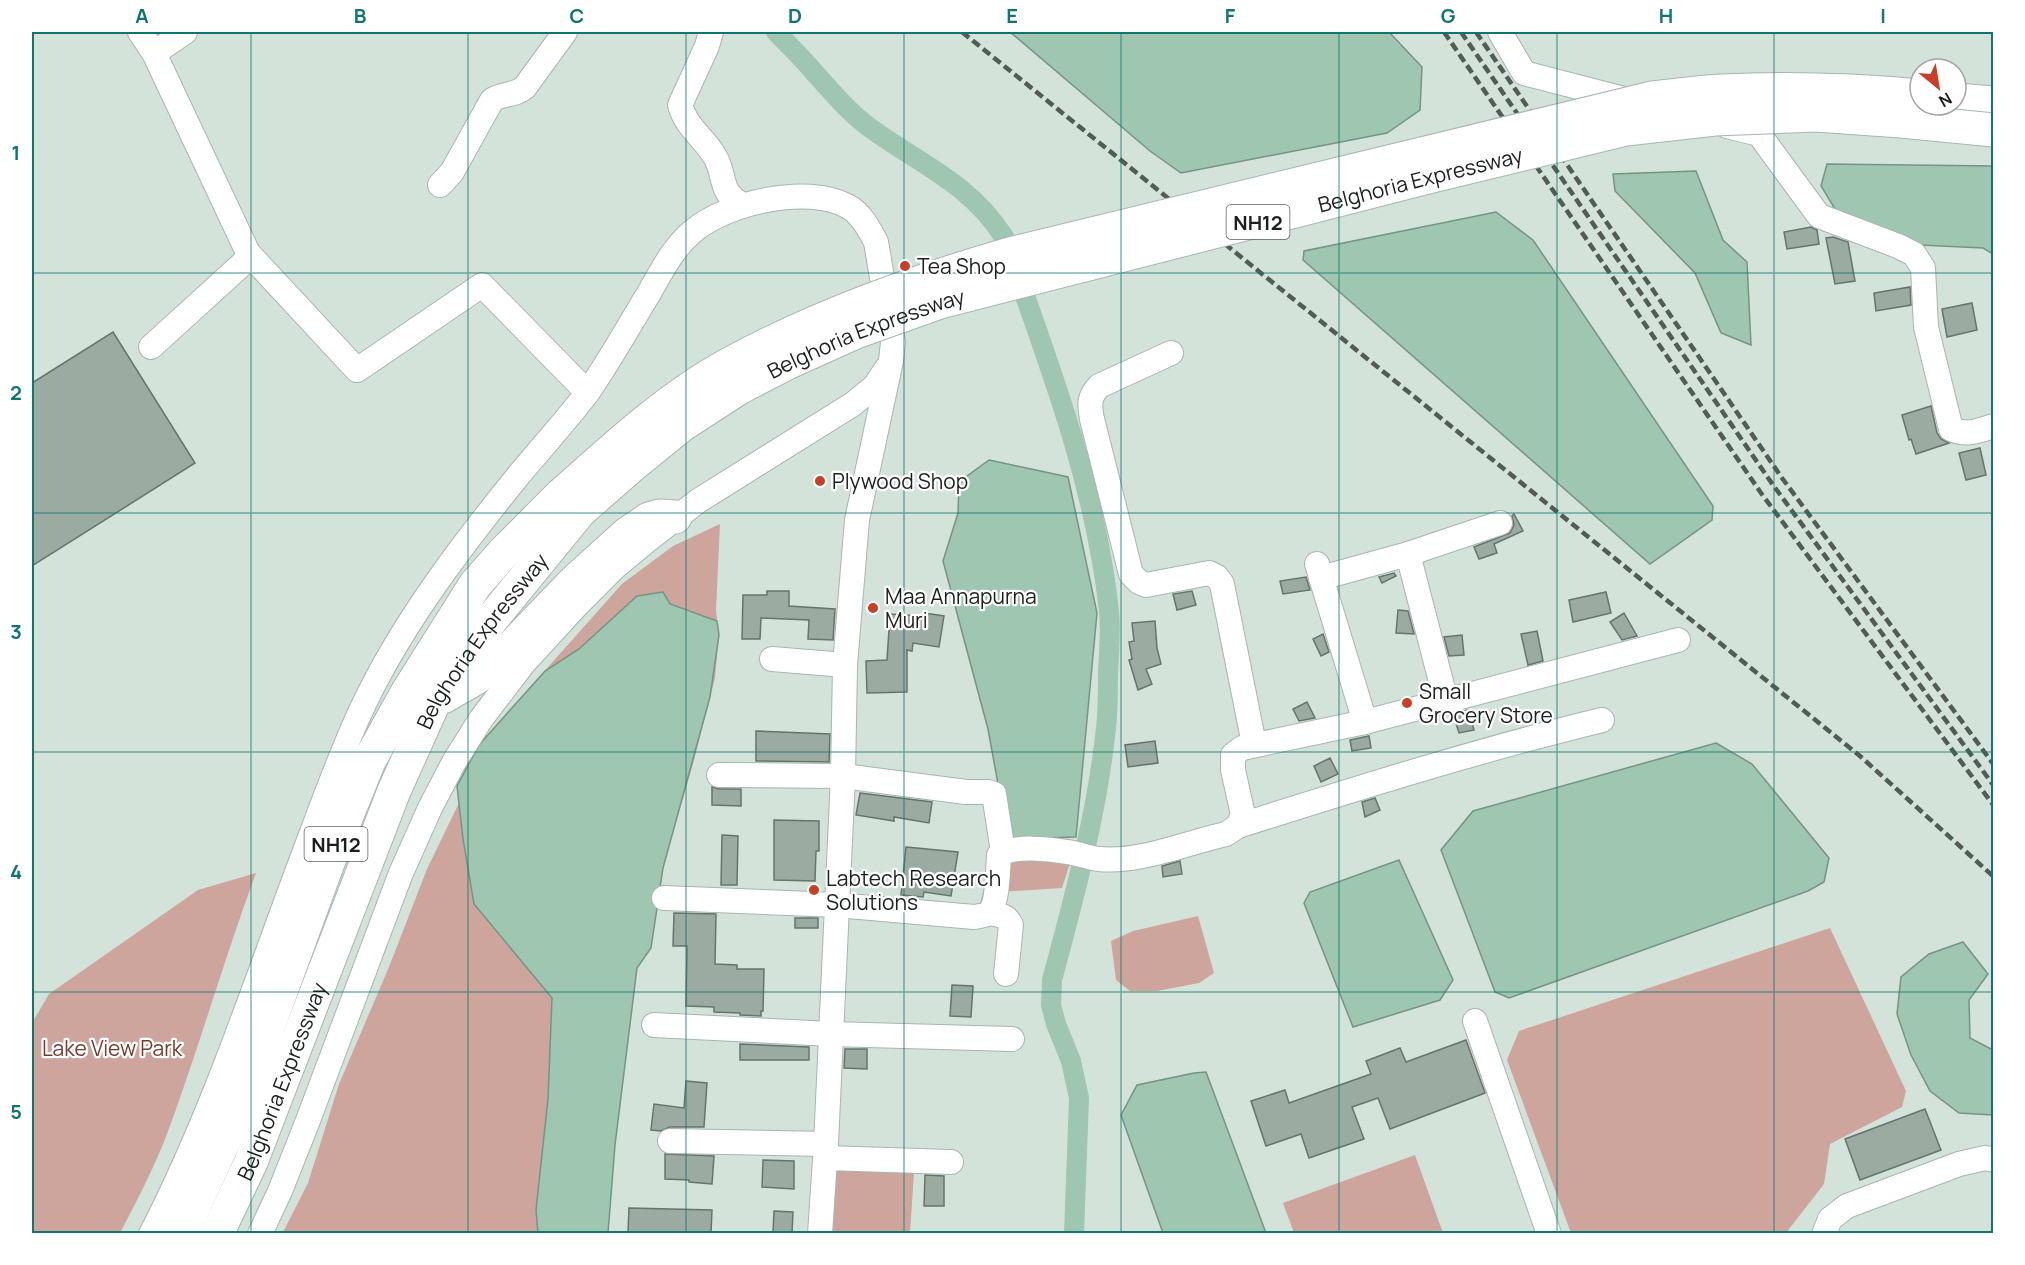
<svg xmlns="http://www.w3.org/2000/svg" width="2025" height="1265" font-family="Manrope,sans-serif">
<rect width="100%" height="100%" fill="#d3e3da"/>
<g fill="#cea59c">
<polygon points="720,524 716,610 719,635 715,678 693,764 663,867 637,967 616,1122 608,1233 282,1234 308,1183 339,1084 389,967 427,869 475,770 508,712 622,584 673,546"/>
<polygon points="1006,858 1070,863 1062,888 1000,892"/>
<path d="M256 873C224 959 199 1048 167 1134 154 1168 137 1201 120 1233H32V1023L49 994 198 890Z"/>
<polygon points="1198,916 1214,973 1199,983 1157,991 1130,991 1116,980 1111,941 1133,931"/>
<polygon points="1830,928 1906,1091 1902,1107 1830,1144 1824,1184 1786,1233 1571,1233 1507,1060 1519,1031"/>
<polygon points="1415,1155 1443,1233 1294,1233 1283,1203"/>
<polygon points="833,1167 914,1173 910,1233 828,1234"/>
</g>
<g fill="#9ec6b1" stroke="#769484" stroke-width="1.5">
<polygon points="1010,32 1389,32 1422,67 1420,110 1387,133 1181,173 1150,151"/>
<polygon points="1827,164 1993,166 1993,254 1983,248 1920,245 1844,224 1821,186"/>
<polygon points="1696,171 1723,240 1747,262 1751,345 1721,333 1695,273 1615,191 1613,174"/>
<polygon points="1496,212 1533,240 1713,506 1712,520 1650,564 1303,260 1304,251"/>
<polygon points="989,460 1068,477 1097,613 1076,837 1008,839 988,729 943,561 958,513 959,482"/>
<polygon points="663,592 670,604 717,621 719,635 710,697 663,868 651,948 637,968 615,1145 608,1233 538,1233 536,1210 548,1099 552,998 474,904 463,839 457,786 479,745 545,671 579,649 637,596"/>
<polygon points="1716,743 1752,764 1829,858 1824,882 1808,891 1509,998 1495,992 1441,850 1473,811"/>
<polygon points="1399,860 1453,980 1440,1000 1353,1027 1304,903 1310,892"/>
<polygon points="1963,942 1988,974 1969,1000 1970,1038 1993,1050 1993,1115 1959,1113 1930,1091 1911,1055 1897,1014 1901,977 1929,954"/>
<polygon points="1206,1072 1266,1233 1163,1233 1121,1115 1137,1085 1194,1073"/>
</g>
<g fill="none" stroke-linecap="round" stroke-linejoin="round">
<path stroke="#9ec6b1" stroke-width="20" d="M776 32C789 45 802 58 814 72 833 93 850 114 873 130 922 165 970 184 1004 237 1047 359 1095 481 1109 611 1111 631 1109 653 1108 674 1108 692 1108 711 1106 728 1097 814 1074 898 1052 980L1051 1005 1056 1024 1071 1061 1079 1098 1074 1234"/>
</g>
<g fill="#9baba2" stroke="#66746c" stroke-width="1.5">
<polygon points="1811,227 1817,230 1819,244 1787,249 1784,232"/>
<polygon points="1833,237 1848,242 1855,281 1835,284 1826,238"/>
<polygon points="1910,287 1911,305 1876,311 1874,293"/>
<polygon points="1972,303 1977,330 1947,337 1942,309"/>
<polygon points="113,332 195,463 32,566 32,383"/>
<polygon points="1931,406 1937,433 1941,439 1949,443 1916,454 1911,439 1909,440 1902,415"/>
<polygon points="1980,448 1986,475 1966,480 1959,453"/>
<polygon points="1514,514 1523,531 1494,544 1497,553 1479,559 1474,547 1510,533 1514,525 1512,516"/>
<polygon points="1394,573 1396,576 1382,583 1379,577"/>
<polygon points="1306,577 1310,590 1283,594 1280,581"/>
<polygon points="767,591 789,591 789,606 835,609 833,640 808,639 809,620 761,618 760,639 742,639 743,595 767,595"/>
<polygon points="1192,591 1196,605 1177,610 1173,594"/>
<polygon points="1606,592 1611,613 1573,622 1569,600"/>
<polygon points="1398,610 1408,611 1414,634 1396,633"/>
<polygon points="924,613 944,616 939,647 913,643 912,651 907,650 907,692 867,693 866,661 887,660 890,614 923,616"/>
<polygon points="1624,613 1637,636 1622,640 1610,622"/>
<polygon points="1155,621 1157,648 1161,664 1146,669 1152,684 1138,690 1129,660 1132,659 1129,642 1134,641 1132,623"/>
<polygon points="1537,631 1543,661 1528,665 1521,634"/>
<polygon points="1323,634 1329,652 1321,656 1313,639"/>
<polygon points="1462,635 1464,655 1449,656 1444,637"/>
<polygon points="1307,702 1315,718 1299,721 1293,709"/>
<polygon points="1468,710 1474,730 1459,733 1453,714"/>
<polygon points="756,731 830,734 829,762 756,761"/>
<polygon points="1369,736 1371,748 1352,751 1350,740"/>
<polygon points="1155,741 1158,763 1128,767 1125,745"/>
<polygon points="1330,758 1338,774 1321,782 1314,766"/>
<polygon points="712,787 719,789 741,789 741,806 712,805"/>
<polygon points="860,793 932,802 929,823 894,817 894,821 856,815"/>
<polygon points="1375,798 1380,810 1365,817 1362,802"/>
<polygon points="774,820 819,821 819,851 816,851 815,881 774,880"/>
<polygon points="722,835 738,836 737,885 721,885"/>
<polygon points="906,847 958,852 951,896 924,892 923,897 901,895"/>
<polygon points="1180,861 1182,874 1163,877 1162,866"/>
<polygon points="674,913 716,914 715,964 737,965 737,969 764,969 763,1011 761,1011 761,1016 740,1015 740,1013 714,1012 714,1007 686,1006 687,946 673,946"/>
<rect x="795" y="918" width="23" height="10"/>
<polygon points="952,985 973,986 971,1017 950,1016"/>
<polygon points="1466,1040 1485,1093 1390,1129 1378,1098 1352,1107 1364,1139 1309,1158 1301,1134 1266,1146 1251,1101 1285,1090 1289,1103 1371,1074 1366,1061 1400,1048 1406,1062"/>
<polygon points="740,1044 809,1047 809,1060 740,1060"/>
<polygon points="845,1049 867,1049 867,1069 844,1068"/>
<polygon points="686,1081 707,1083 704,1127 670,1127 661,1131 651,1130 654,1104 684,1108"/>
<polygon points="1925,1109 1941,1150 1860,1180 1845,1139"/>
<polygon points="665,1154 714,1156 712,1184 689,1182 689,1180 665,1179"/>
<polygon points="763,1160 794,1161 794,1189 762,1187"/>
<polygon points="925,1175 944,1176 944,1206 924,1206"/>
<polygon points="629,1208 712,1210 711,1233 628,1233"/>
<polygon points="774,1211 793,1212 792,1233 773,1233"/>
</g>
<g fill="none" stroke-linecap="round" stroke-linejoin="round">
<defs>
<g id="minor">
<polyline points="140,32 154,53 185,32"/>
<path d="M711 32 707 46 680 105C686 127 703 137 714 155 727 175 717 192 743 205"/>
<polyline points="1500,32 1524,73 1632,101"/>
<polyline points="154,53 250,257"/>
<path d="M1727 126 1759 134 1819 216 1898 246 1914 254 1923 268 1926 327 1951 429C1967 436 1977 431 1994 426"/>
<path d="M440 185 452 172 492 100C503 93 515 96 525 87L565 32"/>
<polyline points="151,347 251,256 357,370 482,285 587,392"/>
<path d="M1171 353 1099 386C1089 397 1089 404 1092 419L1131 574 1139 582 1146 585 1209 573 1217 577 1222 584 1254 744"/>
<polyline points="1408,554 1446,701"/>
<polyline points="1317,564 1365,722"/>
<polyline points="1321,578 1408,554 1500,523"/>
<polyline points="772,659 845,665"/>
<polyline points="719,775 843,776 966,792 988,792 994,794 1003,852"/>
<path d="M1238 826C1358 788 1479 750 1602 720"/>
<path d="M664 898 837 905 974 917C978 916 985 916 988 913 998 906 998 867 999 855 1013 845 1050 849 1067 852 1078 853 1088 858 1099 859 1140 863 1186 843 1226 834L1238 826 1243 815 1233 770V755L1242 748 1365 722 1678 640"/>
<path d="M989 913C999 915 1007 915 1011 925L1006 974"/>
<polyline points="1475,1021 1549,1234"/>
<polyline points="654,1025 831,1034 1012,1039"/>
<polyline points="670,1141 826,1144"/>
<polyline points="825,1158 951,1162"/>
<path d="M151 1234C217 1106 260 968 311 835 328 790 344 745 365 702 404 621 462 545 518 476 541 448 566 421 588 392 610 360 629 326 649 293 661 272 673 248 692 232 725 203 807 184 847 206 861 213 869 229 876 242L893 342 891 361 857 520 845 665 843 776 826 1144 820 1234"/>
<polyline points="260,1234 280,1191 307,1123 401,873 430,808 454,762 481,719 523,664 578,604 615,567 649,539 698,501 853,404 875,386 887,368"/>
<polyline points="1824,1234 1830,1219 1847,1206 1959,1164 1985,1158 1994,1160"/>
</g>
<g id="highway">
<polyline points="1956,100 1994,103"/>
<polyline points="443,697 476,678 497,662 575,581 627,534 649,519 660,516 675,517"/>
<polyline points="181,1234 235,1117 329,860 369,761 408,691 475,585 504,552 561,495"/>
<path id="s1" d="M217 1234 251 1162 394 791 434 702 486 626 580 511"/>
</g>
</defs>
<use href="#minor" stroke="#a7b6ae" stroke-width="26"/>
<use href="#highway" stroke="#a7b6ae" stroke-width="35"/>
<use href="#minor" stroke="#fff" stroke-width="24"/>
<use href="#highway" stroke="#fff" stroke-width="33"/>
<g stroke="#525b55" stroke-width="4.5" stroke-dasharray="9 4.5" stroke-linecap="butt">
<polyline points="962,32 1860,756 1994,877"/>
<polyline points="1444,32 1761,493 1994,806"/>
<polyline points="1461,32 1773,485 1994,786"/>
<polyline points="1476,32 1782,478 1994,765"/>
</g>
<defs>
<g id="highway-bridge">
<path d="M561 495C613 449 665 400 726 366 815 317 910 283 1006 255L1652 98C1675 96 1698 92 1721 91 1787 88 1854 90 1920 96"/>
<path id="s2" d="M580 511 629 468 682 425 739 388 787 363 856 332 940 302 1428 177 1626 129 1715 119 1816 115 1901 121 1994 130"/>
</g>
</defs>
<use href="#highway-bridge" stroke="#a7b6ae" stroke-width="35" stroke-linecap="butt"/>
<use href="#highway-bridge" stroke="#fff" stroke-width="33"/>
</g>
<path fill="none" stroke="#0f766e" stroke-width="1.5" stroke-opacity="0.55" d="M251 32V1234M468 32V1234M686 32V1234M904 32V1234M1121 32V1234M1339 32V1234M1557 32V1234M1774 32V1234M32 273H1994M32 513H1994M32 752H1994M32 992H1994"/>
<g fill="#c93e26" stroke="#fff" stroke-width="2">
<circle cx="905" cy="266" r="6"/>
<circle cx="820" cy="481" r="6"/>
<circle cx="873" cy="608" r="6"/>
<circle cx="1407" cy="703" r="6"/>
<circle cx="814" cy="890" r="6"/>
</g>
<g text-anchor="middle" dominant-baseline="central" stroke-width="4.5" stroke-linejoin="round" paint-order="stroke">
<g fill="#fff" stroke="#5f6360" stroke-width="1.5">
<rect x="1226.5" y="205" width="63" height="34" rx="4.5"/>
<rect x="304.5" y="827" width="63" height="34" rx="4.5"/>
</g>
<g font-size="20" font-weight="bold" fill="#1a201c">
<text x="1258" y="222">NH12</text>
<text x="336" y="844">NH12</text>
</g>
<g font-size="21" fill="#1a201c" stroke="#fff">
<text stroke="none"><textPath href="#s2" startOffset="916">Belghoria Expressway</textPath></text>
<text stroke="none"><textPath href="#s2" startOffset="340">Belghoria Expressway</textPath></text>
<text stroke="none"><textPath href="#s1" startOffset="652">Belghoria Expressway</textPath></text>
<text stroke="none"><textPath href="#s1" startOffset="166">Belghoria Expressway</textPath></text>
</g>
<g font-size="21" fill="#1a201c" stroke="#fff" text-anchor="start">
<text x="917" y="266">Tea Shop</text>
<text x="832" y="481">Plywood Shop</text>
<text x="885" y="596">Maa Annapurna<tspan x="885" dy="24">Muri</tspan></text>
<text x="1419" y="691">Small<tspan x="1419" dy="24">Grocery Store</tspan></text>
<text x="826" y="878">Labtech Research<tspan x="826" dy="24">Solutions</tspan></text>
</g>
<g font-size="21" fill="#753c31" stroke="#fff">
<text x="112" y="1048">Lake View Park</text>
</g>
</g>
<rect width="2025" height="1265" fill="none" stroke="#ffffff" stroke-width="66"/>
<g transform="translate(1938 87) rotate(150)"><circle r="28" fill="#ffffff" stroke="#a3a6a4" stroke-width="1.5"/>
<path d="M0-4.5L10 22L0 15L-10 22Z" fill="#c93e26"/>
<text y="-9" font-size="16" font-weight="bold" text-anchor="middle" fill="#1a201c">N</text>
</g>
<rect x="33" y="33" width="1959" height="1199" fill="none" stroke="#0f766e" stroke-width="2"/>
<g font-size="20" text-anchor="middle" font-weight="bold" fill="#0f766e">
<text x="142" y="23">A</text>
<text x="360" y="23">B</text>
<text x="577" y="23">C</text>
<text x="795" y="23">D</text>
<text x="1012" y="23">E</text>
<text x="1230" y="23">F</text>
<text x="1448" y="23">G</text>
<text x="1666" y="23">H</text>
<text x="1883" y="23">I</text>
<text x="16" y="160">1</text>
<text x="16" y="400">2</text>
<text x="16" y="639">3</text>
<text x="16" y="879">4</text>
<text x="16" y="1119">5</text>
</g>
</svg>
